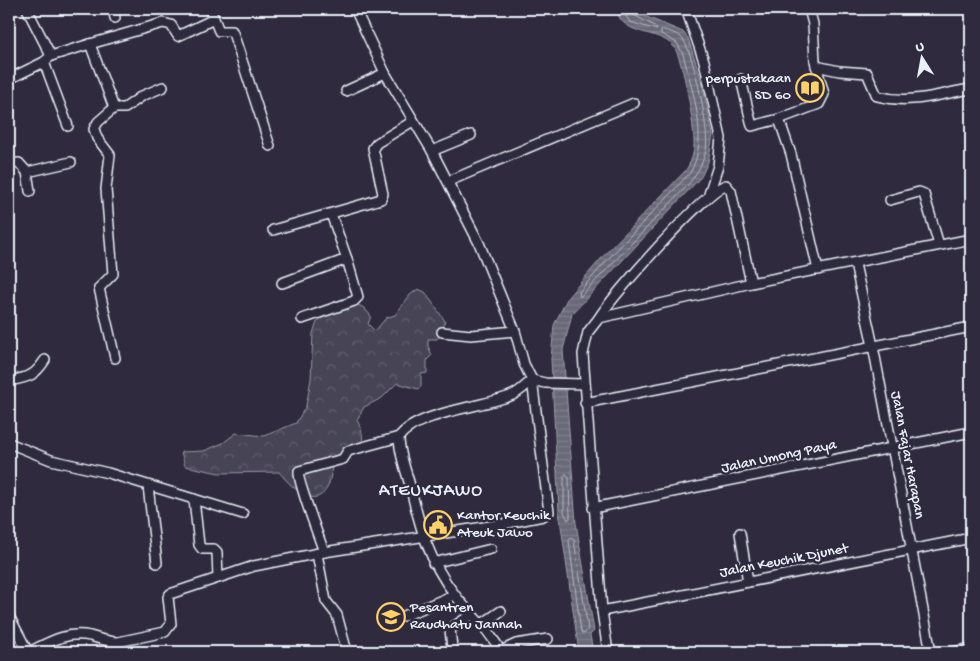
<svg xmlns="http://www.w3.org/2000/svg" width="980" height="661" font-family="'Gochi Hand',sans-serif">
<defs>
<pattern id="forest-crowns" width="20" height="18" patternUnits="userSpaceOnUse" patternTransform="scale(1.25)"><rect width="20" height="18" fill="#464455"/><path d="M2 6a3 3 0 1 1 6 0M12 15a3 3 0 1 1 6 0" fill="none" stroke="#615f6e"/></pattern>
<pattern id="water-rules" width="6" height="5" patternUnits="userSpaceOnUse" patternTransform="scale(1.25)"><rect width="6" height="5" fill="#696978"/><path d="M0 2.5h6" fill="none" stroke="#7e7f8c"/></pattern>
</defs>
<rect width="100%" height="100%" fill="#2f2a3d"/>
<filter id="ink" filterUnits="userSpaceOnUse"><feTurbulence type="fractalNoise" baseFrequency=".02" numOctaves="2"/><feDisplacementMap in="SourceGraphic" scale="10" xChannelSelector="R" yChannelSelector="G"/><feConvolveMatrix kernelMatrix="1 2 1 2 8 2 1 2 1" color-interpolation-filters="sRGB"/></filter>
<g filter="url(#ink)">
<path fill="url(#forest-crowns)" stroke="#979aa6" d="M418 289 425 292 445 321 442 333 437 339H428V346L432 355 427 360V373L421 374V387L418 389 397 383 382 398 364 407 357 420C371 448 357 449 334 461 331 469 331 481 327 488 314 512 289 484 279 472L219 473 185 466 181 452 204 451 223 443 236 433 264 436 296 423 306 406 311 379 313 333 317 322 330 311 356 304 364 308 371 316 368 324 375 331 386 318 395 315 410 295Z"/>
<path fill="url(#water-rules)" stroke="#9c9fab" d="M616 9H634L642 15 683 32 688 38 701 78 713 135 708 162 701 177 572 314 563 350 576 523 594 631 590 635 593 652H579L559 512 551 359 554 325 568 297 606 253 686 170C691 162 694 154 694 145 695 128 683 59 674 47 658 28 623 38 616 9Z"/>
<g fill="none" stroke-linecap="round" stroke-linejoin="round">
<g stroke="#b5bbc5" stroke-width="1">
<polyline points="621,9 630,22 657,30 656,27 634,15 632,9"/>
<path d="M664 30C671 32 680 34 684 41 694 56 710 132 706 150 703 164 696 175 686 187L580 297 579 292 610 257 690 173C710 139 692 91 683 54L677 43 661 34V31Z"/>
<polygon points="566,474 569,478 570,518 568,520 564,512 564,477"/>
<polygon points="571,538 574,540 588,629 584,634 581,632 569,541"/>
</g>
<defs>
<g id="minor">
<polyline points="113,9 115,18"/>
<polyline points="686,9 704,61 721,138 718,166 709,194"/>
<polyline points="809,9 813,24 815,61 824,94 819,104 779,119 791,154 818,270"/>
<polyline points="213,16 219,31 232,31 233,33 270,146"/>
<polyline points="90,44 163,23 171,25 178,36 212,20 211,9"/>
<polyline points="51,56 90,44 114,108"/>
<polyline points="44,62 68,126"/>
<path d="M816 66 839 71 867 73 877 96C912 105 938 94 971 89"/>
<polyline points="9,79 44,62 51,56 27,9"/>
<polyline points="741,79 752,126 779,119"/>
<polyline points="346,91 385,73"/>
<polyline points="432,151 471,135"/>
<polyline points="9,164 19,163 27,172 30,191"/>
<polyline points="27,172 71,162"/>
<polyline points="449,181 634,103"/>
<polyline points="890,200 919,192 924,194 939,245"/>
<polyline points="273,230 381,199 383,194 373,148 377,143 413,121"/>
<polyline points="855,264 873,346 931,652"/>
<polyline points="282,283 347,259"/>
<path d="M599 318C611 297 707 189 726 185L731 191 751 283"/>
<polyline points="302,319 354,301 358,297 347,259 331,214"/>
<polyline points="442,332 471,335 515,331"/>
<polyline points="115,358 99,288 113,274 106,189 110,155 97,138 94,129 98,122 114,108 125,108 142,96 163,87"/>
<polyline points="532,380 545,383 584,384"/>
<path d="M9 381C28 377 34 377 45 360"/>
<polyline points="585,403 971,327"/>
<polyline points="9,443 51,460 108,473 243,514"/>
<polyline points="148,486 157,563"/>
<polyline points="194,499 199,545 202,549 214,549 217,552 218,578"/>
<polyline points="593,508 971,432"/>
<polyline points="740,533 748,582"/>
<path d="M324 552C320 540 296 477 299 471L343 459 348 451 399 437"/>
<polyline points="317,554 326,601 337,615 347,652"/>
<polyline points="433,563 491,549"/>
<polyline points="602,611 971,538"/>
<polyline points="9,616 28,652"/>
<polyline points="404,616 454,595"/>
<polyline points="482,624 501,611"/>
<polyline points="452,648 450,629 471,615"/>
<polyline points="501,651 516,644 548,639"/>
<path d="M29 652C49 642 67 631 90 636 100 639 108 642 118 642L165 632 171 624 168 597 170 594 254 566 324 552 503 524 543 516 549 512 532 380 524 364 515 331 479 243 432 151 385 73 355 9"/>
<path d="M501 652C490 630 470 615 455 595 427 558 420 526 409 482 405 468 399 452 399 437 417 412 482 407 510 396 519 393 525 386 532 380"/>
<polyline points="608,652 602,611 583,354 588,332 599,318 751,283 971,239"/>
<polyline points="953,652 971,648"/>
</g>
</defs>
<use href="#minor" stroke="#e8f1f8" stroke-width="12"/>
<use href="#minor" stroke="#2f2a3d" stroke-width="9"/>
</g>
</g>
<defs>
<symbol id="library-ring" viewBox="-11 -11 22 22"><circle r="9.5" fill="#2f2a3d" stroke="#ffd166" stroke-width="1.5"/><path d="M-6-4Q-3-5.5-.7-3.5V5Q-3 3-6 4ZM6-4Q3-5.5 .7-3.5V5Q3 3 6 4Z" fill="#ffd166"/></symbol>
<symbol id="civic-ring" viewBox="-11 -11 22 22"><circle r="9.5" fill="#2f2a3d" stroke="#ffd166" stroke-width="1.5"/><path d="M-.6-6.5H3V-4.5H.6V-3L4-1V1h2V6H-6V1h2V-1L-.6-3ZM-1.2 2.5V6h2.4V2.5Z" fill="#ffd166"/></symbol>
<symbol id="university-ring" viewBox="-11 -11 22 22"><circle r="9.5" fill="#2f2a3d" stroke="#ffd166" stroke-width="1.5"/><path d="M0-5L7-2L0 1L-7-2ZM-4 1L0 2.5L4 1V4Q0 6-4 4Z" fill="#ffd166"/></symbol>
</defs>
<g fill-rule="evenodd">
<use href="#library-ring" x="794" y="72" width="32" height="32"/>
<use href="#civic-ring" x="422" y="509" width="32" height="32"/>
<use href="#university-ring" x="375" y="601" width="32" height="32"/>
</g>
<g text-anchor="middle" dominant-baseline="central" stroke-width="5" stroke-linejoin="round" paint-order="stroke">
<g font-size="15" fill="#e8f1f8" stroke="#2f2a3d" text-anchor="start">
<text x="791" y="79" text-anchor="end">perpustakaan<tspan x="791" dy="17">SD 60</tspan></text>
<text x="457" y="516">Kantor Keuchik<tspan x="457" dy="17">Ateuk Jawo</tspan></text>
<text x="410" y="608">Pesantren<tspan x="410" dy="17">Raudhatu Jannah</tspan></text>
</g>
<g font-size="15" fill="#e8f1f8" stroke="#2f2a3d">
<text transform="translate(907 455) rotate(79)">Jalan Fajar Harapan</text>
<text transform="translate(779 457) rotate(-12)">Jalan Umong Paya</text>
<text transform="translate(784 561) rotate(-11)">Jalan Keuchik Djunet</text>
</g>
<g font-size="18" letter-spacing="1" fill="#e8f1f8" stroke="#2f2a3d">
<text x="431" y="491">ATEUKJAWO</text>
</g>
</g>
<rect width="980" height="661" fill="none" stroke="#2f2a3d" stroke-width="30"/>
<rect x="15" y="15" width="950" height="631" fill="none" stroke="#e8f1f8" stroke-width="2" filter="url(#ink)"/>
<g transform="translate(922 58) rotate(349)" stroke="#2f2a3d" stroke-width="4" paint-order="stroke">
<path d="M0-4L9 19L0 12L-9 19Z" fill="#e8f1f8"/>
<text y="-8" font-size="14" font-weight="bold" text-anchor="middle" fill="#e8f1f8">U</text>
</g>
</svg>
